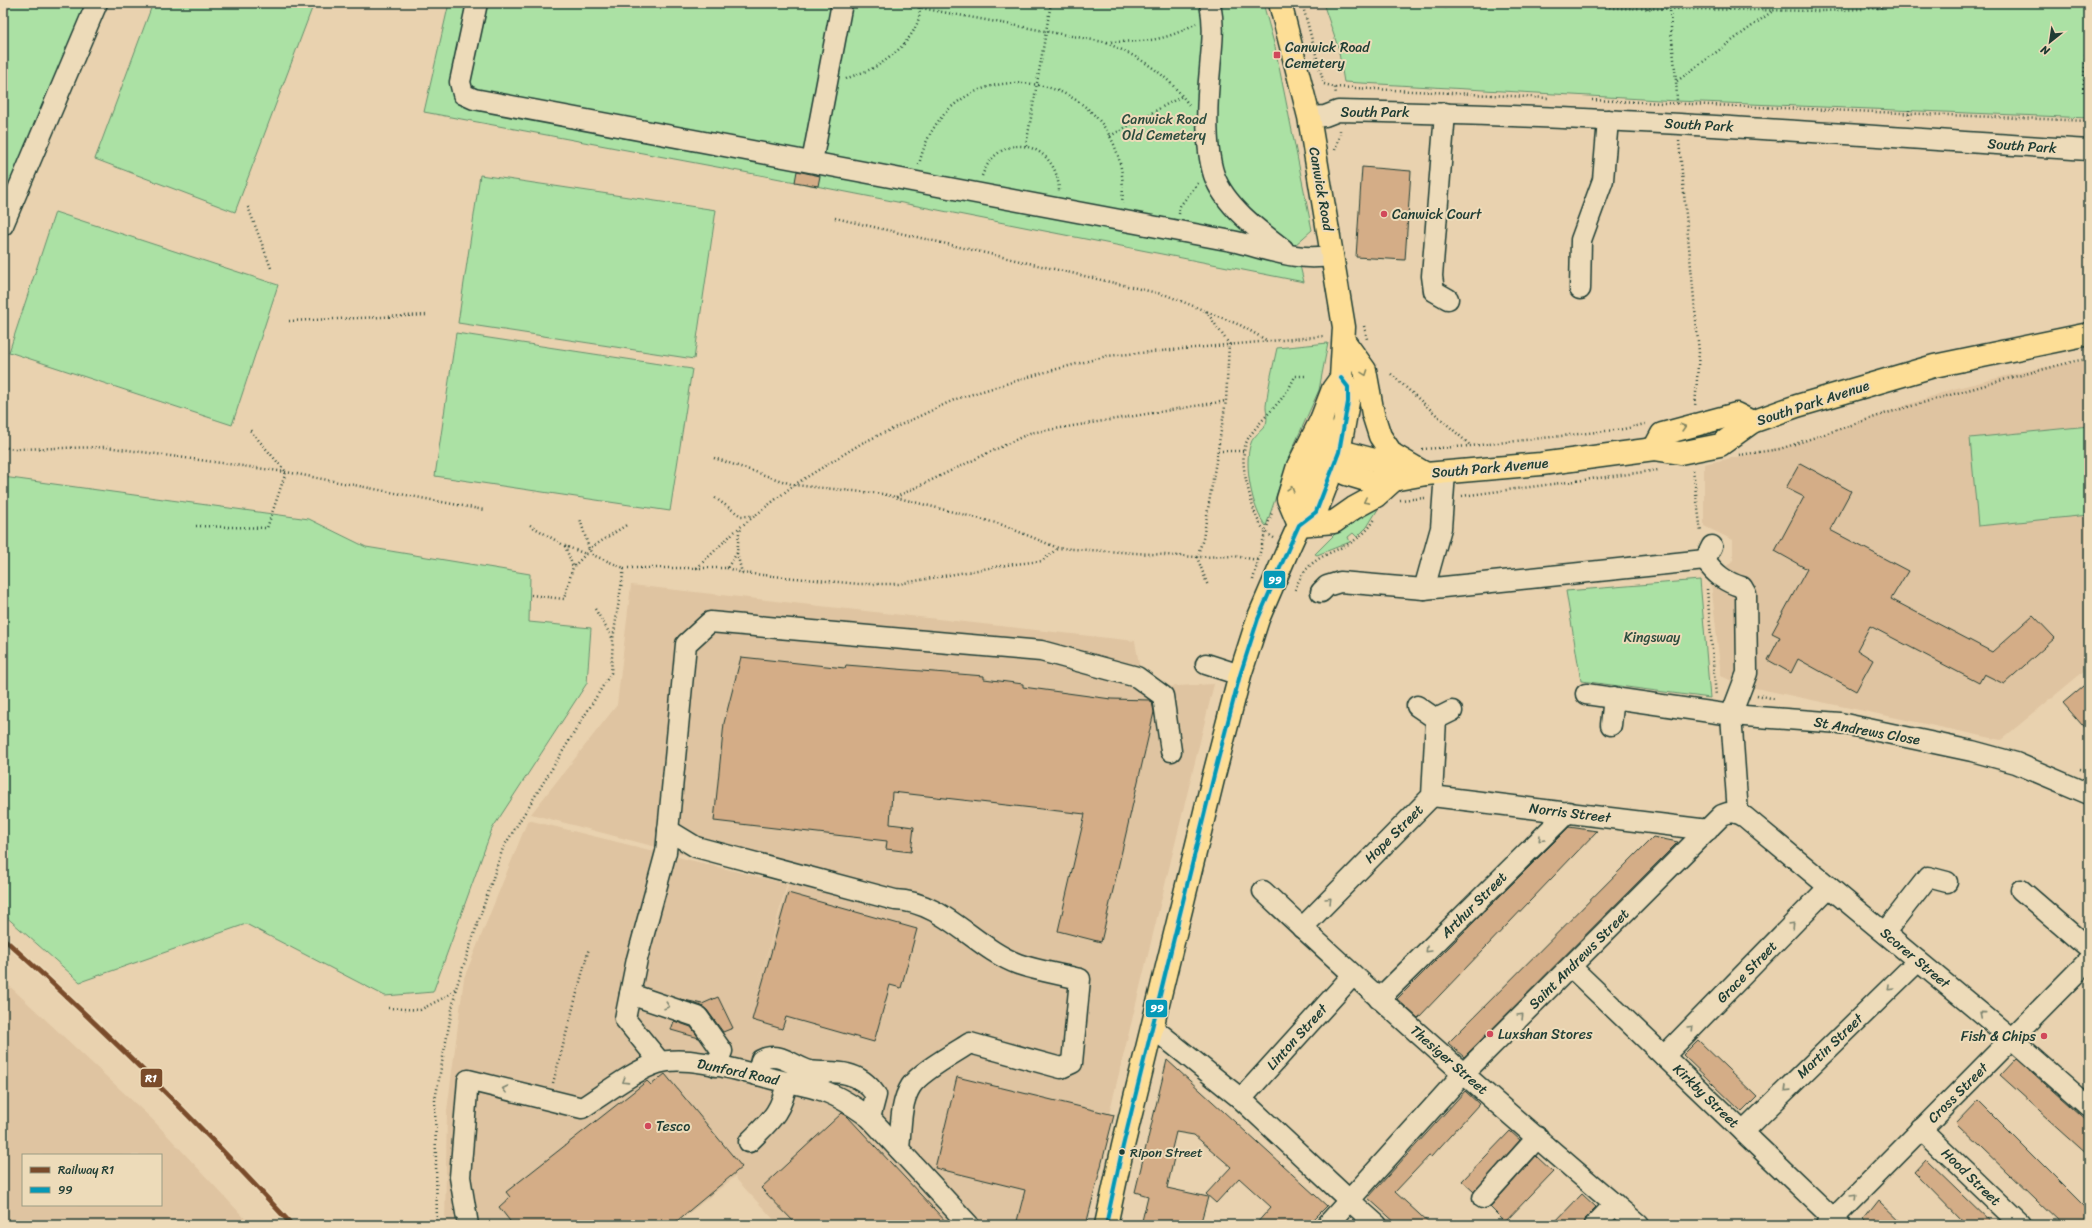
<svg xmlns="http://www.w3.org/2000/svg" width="2092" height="1228" font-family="Sriracha,sans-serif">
<rect width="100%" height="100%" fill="#e9d2af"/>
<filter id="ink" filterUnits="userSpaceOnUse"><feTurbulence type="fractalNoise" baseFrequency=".025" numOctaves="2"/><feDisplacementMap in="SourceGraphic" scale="8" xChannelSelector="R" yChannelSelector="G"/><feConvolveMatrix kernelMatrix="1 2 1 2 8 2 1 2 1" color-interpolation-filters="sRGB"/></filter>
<g filter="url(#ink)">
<g fill="#dfc4a1" fill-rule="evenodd">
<polygon points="2089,360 2089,667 2001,740 1741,685 1721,676 1711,582 1733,560 1733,540 1704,526 1704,464 1795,444 1953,389 2034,369"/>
<polygon points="631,585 1135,641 1143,688 1214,684 1082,1225 779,1225 737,1180 736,1176 674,1225 445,1225 447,1111 464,978 528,820 787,884 758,986 789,882 531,814 617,705"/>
<path d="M3 980 153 1120 251 1225H3ZM23 1155H161V1205H23Z"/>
</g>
<g fill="#abe1a4" stroke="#658f6c">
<polygon points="3,3 107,3 23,203 3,196"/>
<polygon points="153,3 314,3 235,212 95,159"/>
<polygon points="449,3 1263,3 1275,47 1312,230 1295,245 1304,282 765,176 424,112"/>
<polygon points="1323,3 2089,3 2089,118 1677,101 1344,82 1338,47"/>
<polygon points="480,175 716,210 694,359 458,323"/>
<polygon points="55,212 278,285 232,425 9,352"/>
<polygon points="456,333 692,369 670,511 435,476"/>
<path d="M1328 343 1319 390 1291 452 1266 526C1252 510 1243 463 1251 443 1253 436 1262 431 1266 424 1268 419 1266 411 1266 406 1268 386 1273 367 1277 348Z"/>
<polygon points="2089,426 2089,515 1978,526 1970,438"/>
<polygon points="3,477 309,519 366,547 530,574 529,622 591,628 587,683 492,829 433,992 385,996 246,924 80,982 3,914"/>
<polygon points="1377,507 1378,509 1367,527 1357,537 1353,533 1348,537 1350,542 1317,555 1315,554 1342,527"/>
<polygon points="1700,580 1710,698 1581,681 1566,591"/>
</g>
<g fill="#d4ad87" stroke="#1f3d34">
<polygon points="1362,167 1411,171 1405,260 1356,257"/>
<polygon points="797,171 820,176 818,186 795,182"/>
<polygon points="1800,463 1851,491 1830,530 1908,571 1891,599 1992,652 2033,615 2055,638 2004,684 1984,674 1979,683 1870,626 1857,650 1873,660 1856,691 1798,659 1791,673 1768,660 1780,637 1772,633 1807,569 1775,551 1804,497 1786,488"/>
<polygon points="741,657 845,668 846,665 984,676 984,679 1023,684 1023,687 1111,699 1149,700 1152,702 1154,712 1101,942 1058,931 1085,814 892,792 890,824 914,827 911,852 886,849 887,841 714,821 724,723"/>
<polygon points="2089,681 2089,733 2063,703"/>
<polygon points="1569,827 1597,831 1418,1018 1397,999"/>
<polygon points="1653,837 1678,842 1464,1057 1448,1043"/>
<polygon points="788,893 917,929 901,988 890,985 874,1042 786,1017 782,1029 752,1020"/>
<polygon points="718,997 733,1028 723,1032 707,1010 702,1006 680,999 702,1004"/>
<polygon points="674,1021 691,1027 699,1038 671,1030"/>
<polygon points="1698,1040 1757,1097 1742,1112 1683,1055"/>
<polygon points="2016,1058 2089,1123 2089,1155 2000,1075"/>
<polygon points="1167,1060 1327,1206 1308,1225 1255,1225 1271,1207 1239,1178 1216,1203 1206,1194 1231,1167 1194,1135 1176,1132 1170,1157 1174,1158 1167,1188 1208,1197 1200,1225 1141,1225 1148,1196 1135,1192"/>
<polygon points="665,1074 742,1167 672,1225 513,1225 499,1207 510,1197 506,1192 647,1081 651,1085"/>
<polygon points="957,1077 1114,1115 1086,1225 1016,1225 1025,1190 935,1168"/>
<polygon points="1465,1091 1479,1104 1431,1157 1429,1156 1395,1192 1431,1225 1398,1225 1368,1198"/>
<polygon points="1978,1100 2089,1211 2089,1225 2062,1225 1956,1123"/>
<polygon points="842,1113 847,1116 949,1225 797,1225 761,1188"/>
<polygon points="1510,1131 1520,1140 1474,1192 1462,1181"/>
<polygon points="1536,1156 1553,1172 1505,1222 1490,1207"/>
<polygon points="1926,1159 1994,1225 1966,1225 1914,1172"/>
<polygon points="1582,1194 1596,1207 1586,1217 1584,1225 1552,1225"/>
<polygon points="1879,1200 1905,1225 1870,1225 1864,1219"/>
</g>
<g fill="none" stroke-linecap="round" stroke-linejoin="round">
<defs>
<g id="minor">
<path d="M477 3 460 82 463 94 474 99 1232 241C1265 248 1299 263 1333 255"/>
<path d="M1210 3C1215 29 1212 43 1210 69 1207 100 1204 145 1214 175 1224 205 1259 231 1283 249"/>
<polyline points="1445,113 1432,276 1434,291 1448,299"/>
<path d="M1309 117 1325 116 1338 111C1589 115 1839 134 2089 150"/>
<polyline points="812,162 842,3"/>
<polyline points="3,225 97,3"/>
<polyline points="1580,289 1581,240 1603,180 1608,120"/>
<path d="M1712 546 1705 560C1715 574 1725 582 1742 587L1746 594 1747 673 1731 715 1738 813"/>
<polyline points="1424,589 1441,528 1445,473"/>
<polyline points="1321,592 1327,586 1340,582 1424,589 1705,560"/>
<polyline points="1206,664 1240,675"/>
<polyline points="1586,694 1731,715 1840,723 1972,751 2016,763 2089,794"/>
<polyline points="1417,706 1436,719"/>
<polyline points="1611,725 1614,697"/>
<polyline points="1432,796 1708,830"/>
<path d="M668 830 696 847 895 900C943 901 975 948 1018 964 1038 971 1060 974 1080 979L1072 1063 1061 1068 970 1043C955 1053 921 1071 911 1086 900 1103 901 1129 899 1149"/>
<polyline points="2021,890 2089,949"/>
<path d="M1263 891C1385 1006 1511 1117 1639 1225"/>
<polyline points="1302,928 1432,796 1436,719 1452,711"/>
<polyline points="1885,932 1928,877 1947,882"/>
<polyline points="1571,967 1840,1225"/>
<polyline points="630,994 698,1017 722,1051 716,1066"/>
<polyline points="1379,999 1568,812"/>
<polyline points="1153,1028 1241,1099 1350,1201 1377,1225"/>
<polyline points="1664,1056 1829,887"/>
<polyline points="660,1062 625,1019 637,959 666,852 686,644 710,622 1041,651 1137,677 1163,696 1171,751"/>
<path d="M757 1075 761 1060C778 1050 794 1067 810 1071 822 1073 836 1071 847 1074 860 1077 869 1085 876 1095L870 1118"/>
<polyline points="1241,1099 1353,975"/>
<polyline points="1921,1129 2021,1225"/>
<polyline points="1743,1132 1918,961"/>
<path d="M749 1142C771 1120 781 1113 787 1082"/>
<polyline points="1483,1198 1538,1137"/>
<path d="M468 1225 460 1177 468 1080 582 1108C604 1094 635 1070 658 1063 686 1054 740 1071 769 1078 785 1082 801 1084 817 1089 836 1094 854 1106 870 1118L969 1225"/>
<path d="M1327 1225 1463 1074 1722 815C1731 811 1737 812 1745 817L2012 1039 2089 1107"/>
<polyline points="1595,1225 1615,1204"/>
<polyline points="1827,1225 2089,960"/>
</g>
<g id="major">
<polyline points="1280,3 1309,117 1344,327 1341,378 1333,389 1321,420 1298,466 1288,499 1299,525"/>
<polyline points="1344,341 1365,370 1373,414 1380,436 1392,454 1426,474"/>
<polyline points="1321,420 1327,450 1339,470 1346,474 1376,483 1426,474 1541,464 1654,449 1680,453 1720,445 1752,422 1797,406 1934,366 2089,334"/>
<polyline points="1654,449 1662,434 1736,414 1752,422"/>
<path d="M1299 525C1302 503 1313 470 1328 454L1348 453 1378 461 1397 477"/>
<polyline points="1299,525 1334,522 1354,508 1376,496 1396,478"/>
<polyline points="1106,1225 1123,1146 1214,775 1240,675 1258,619 1289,547 1299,525 1316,512 1339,452 1348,402 1348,387 1341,378"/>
</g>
</defs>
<use href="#minor" stroke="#1f3d34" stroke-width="23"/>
<use href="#major" stroke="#1f3d34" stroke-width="25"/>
<g stroke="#1f3d34" stroke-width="2.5" stroke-dasharray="1 3" stroke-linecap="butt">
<path d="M894 3 1104 42C1142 58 1165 72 1189 105"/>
<polyline points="1302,3 1324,84 1335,87 1336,95"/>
<polyline points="1421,3 1445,7 1496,3"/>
<polyline points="1594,3 1612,8 1823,11 1879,8 1904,3"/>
<path d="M1670 3C1670 37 1677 71 1677 106"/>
<polyline points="1729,9 1732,3"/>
<path d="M1107 42C1144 41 1163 43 1196 23"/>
<path d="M846 79C856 74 866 72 875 67 895 56 925 29 919 3"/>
<polyline points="1677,81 1774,10"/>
<polyline points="1335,87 1549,98"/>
<polyline points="2083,92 2089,8"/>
<polyline points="1592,100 2089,121"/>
<polyline points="1909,110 1909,120"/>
<polyline points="1110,136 1182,96"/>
<polyline points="1679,141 1699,352 1695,407"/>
<polyline points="1026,146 1051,3"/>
<polyline points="1335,150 1340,134 1340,130"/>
<path d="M919 165C947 36 1136 67 1122 203"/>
<path d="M982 176C1000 127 1059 142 1059 192"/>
<polyline points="248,207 271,268"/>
<polyline points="1179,214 1180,206 1198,183"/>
<polyline points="835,218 1166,295 1240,325 1268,341"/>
<polyline points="1206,311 1229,344 1226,401 1203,539 1197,557 1208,586"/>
<polyline points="289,321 428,315"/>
<polyline points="1364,326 1367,339"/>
<polyline points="1391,374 1471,446"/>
<polyline points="3,447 14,449 106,447 286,472 484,510"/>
<polyline points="1422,449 1471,446 1624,429 1645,424"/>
<polyline points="1218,451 1245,451"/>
<polyline points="1739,455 1780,449 1887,413 2010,378 2075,361 2089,359"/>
<polyline points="714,458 794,485 883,494 1000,524 1058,548 1197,557 1234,556 1258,560"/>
<polyline points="1693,470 1701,532"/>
<polyline points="1462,496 1659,470"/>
<polyline points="896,497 1030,433 1226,401"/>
<polyline points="715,498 741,516 754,516"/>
<polyline points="1400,500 1425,498"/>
<polyline points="530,525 565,546 586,554 589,549 628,524"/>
<polyline points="196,526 267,528 286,472 249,429"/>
<path d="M1274 538C1260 530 1255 515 1251 500 1246 481 1238 455 1249 437 1264 415 1285 401 1295 376H1307"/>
<polyline points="565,546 573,567"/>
<polyline points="737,553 742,573"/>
<polyline points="624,568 727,568 737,553 739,533 742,527"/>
<polyline points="697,568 734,532 794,485 862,443 956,399 1042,373 1107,356 1325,336"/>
<polyline points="727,568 742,573 859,584 898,584 1006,565 1042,561 1058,548"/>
<polyline points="1253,580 1265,533 1272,512"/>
<polyline points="1707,589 1716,696"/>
<path d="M1295 590C1311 543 1351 559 1375 519"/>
<polyline points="531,595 564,599 573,567 586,554"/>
<polyline points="595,609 613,639"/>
<polyline points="1757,695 1776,699"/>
<polyline points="2080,769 2089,771"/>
<polyline points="388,1008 420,1010 447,996 456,988"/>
<polyline points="553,1083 589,948"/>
<polyline points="437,1225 435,1100 456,988 503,848 611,673 613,639 624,568 593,555 589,549 580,519"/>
</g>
<use href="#minor" stroke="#eddbb9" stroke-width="20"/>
<use href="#major" stroke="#fdde96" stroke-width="22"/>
<defs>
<polyline id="bus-1" points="1106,1225 1123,1146 1214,775 1240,675 1258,619 1289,547 1299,525 1316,512 1339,452 1348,402 1348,387 1341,378"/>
</defs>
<use href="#bus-1" stroke="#eddbb9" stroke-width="7"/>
<use href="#bus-1" stroke="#0599b7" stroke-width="4"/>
<defs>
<path id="rail-1" d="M3 938C104 1029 200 1124 292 1225"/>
</defs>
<use href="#rail-1" stroke="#eddbb9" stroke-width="8"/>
<use href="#rail-1" stroke="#7a4b2a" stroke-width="5"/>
</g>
<defs><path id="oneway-chevron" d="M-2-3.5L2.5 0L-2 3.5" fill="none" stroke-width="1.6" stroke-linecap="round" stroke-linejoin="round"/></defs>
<g stroke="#838560">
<use href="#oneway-chevron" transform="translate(1365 373) rotate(70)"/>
<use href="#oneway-chevron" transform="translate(1683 427) rotate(-16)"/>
<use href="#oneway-chevron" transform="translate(1291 489) rotate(-73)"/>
<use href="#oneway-chevron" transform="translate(1366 501) rotate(152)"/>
</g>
<g stroke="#7c8470">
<use href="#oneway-chevron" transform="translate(1541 839) rotate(135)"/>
<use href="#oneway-chevron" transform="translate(1329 900) rotate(-45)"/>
<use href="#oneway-chevron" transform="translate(1792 925) rotate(-46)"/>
<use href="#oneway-chevron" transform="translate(1428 950) rotate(135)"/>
<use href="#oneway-chevron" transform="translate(1890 988) rotate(136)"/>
<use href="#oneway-chevron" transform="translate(667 1006) rotate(18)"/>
<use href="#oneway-chevron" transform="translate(1982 1014) rotate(-140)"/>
<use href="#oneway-chevron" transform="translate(1521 1016) rotate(-45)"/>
<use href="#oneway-chevron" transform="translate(1691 1028) rotate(-46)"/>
<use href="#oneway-chevron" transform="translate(625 1081) rotate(148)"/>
<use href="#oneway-chevron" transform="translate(505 1089) rotate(-166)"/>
<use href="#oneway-chevron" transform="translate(1787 1089) rotate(136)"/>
<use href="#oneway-chevron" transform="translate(1854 1197) rotate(-45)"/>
</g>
</g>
<g fill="#d1495b" stroke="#eddbb9" stroke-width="1.5">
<rect x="1273" y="51" width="8" height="8" rx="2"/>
<circle cx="1384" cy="214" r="4"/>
<circle cx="1490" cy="1034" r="4"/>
<circle cx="2044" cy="1036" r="4"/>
<circle cx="648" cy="1126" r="4"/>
</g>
<circle fill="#1f3d34" stroke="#eddbb9" stroke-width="1.5" cx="1122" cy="1152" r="3.5"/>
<g text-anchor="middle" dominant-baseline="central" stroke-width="4" stroke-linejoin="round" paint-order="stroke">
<g font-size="13" fill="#1f3d34" stroke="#eddbb9" text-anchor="start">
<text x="1130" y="1152">Ripon Street</text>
</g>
<g font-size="14" fill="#1f3d34" stroke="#eddbb9" text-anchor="start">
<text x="1285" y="47">Canwick Road<tspan x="1285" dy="16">Cemetery</tspan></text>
<text x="1392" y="214">Canwick Court</text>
<text x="1498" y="1034">Luxshan Stores</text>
<text x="2036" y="1036" text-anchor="end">Fish &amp; Chips</text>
<text x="656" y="1126">Tesco</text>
</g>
<g font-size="14" fill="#1f3d34" stroke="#eddbb9">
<text x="1375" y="112">South Park</text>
<text transform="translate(1699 125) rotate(3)">South Park</text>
<text transform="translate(2022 146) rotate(4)">South Park</text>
<text transform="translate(1321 189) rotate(80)">Canwick Road</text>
<text transform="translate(1813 403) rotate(-18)">South Park Avenue</text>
<text transform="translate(1490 468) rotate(-5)">South Park Avenue</text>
<text transform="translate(1867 731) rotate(10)">St Andrews Close</text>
<text transform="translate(1570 813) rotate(7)">Norris Street</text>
<text transform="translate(1394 834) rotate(-45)">Hope Street</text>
<text transform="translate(1474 905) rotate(-45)">Arthur Street</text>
<text transform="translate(1915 958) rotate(40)">Scorer Street</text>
<text transform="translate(1579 959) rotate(-45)">Saint Andrews Street</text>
<text transform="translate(1747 972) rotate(-46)">Grace Street</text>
<text transform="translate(1297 1037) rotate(-48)">Linton Street</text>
<text transform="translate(1830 1046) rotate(-44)">Martin Street</text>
<text transform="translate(1449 1060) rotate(41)">Thesiger Street</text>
<text transform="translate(738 1072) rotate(12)">Dunford Road</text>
<text transform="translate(1958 1093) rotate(-45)">Cross Street</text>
<text transform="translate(1706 1096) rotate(44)">Kirkby Street</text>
<text transform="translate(1971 1177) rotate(44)">Hood Street</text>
</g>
<g font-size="14" fill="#2d4d3f" stroke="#eddbb9">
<text x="1164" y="119">Canwick Road<tspan x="1164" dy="16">Old Cemetery</tspan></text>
<text x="1652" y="637">Kingsway</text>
</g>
</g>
<g stroke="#eddbb9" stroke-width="1.5">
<rect x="1263" y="570" width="23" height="19" rx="4" fill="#0599b7"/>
<rect x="1145" y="999" width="23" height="19" rx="4" fill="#0599b7"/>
<rect x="140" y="1068" width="23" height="20" rx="4" fill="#7a4b2a"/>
</g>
<g font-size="11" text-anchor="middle" font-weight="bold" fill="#fff">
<text x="1275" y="584">99</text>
<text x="1157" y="1012">99</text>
<text x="151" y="1082">R1</text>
</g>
<rect width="2092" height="1228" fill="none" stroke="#eddbb9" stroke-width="16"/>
<rect x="8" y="8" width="2076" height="1212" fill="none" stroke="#1f3d34" stroke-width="1.5" filter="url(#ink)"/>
<rect x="22" y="1154" width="140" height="52" fill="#eddbb9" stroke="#9b9c84"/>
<rect x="30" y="1167" width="20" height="6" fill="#7a4b2a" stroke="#9b9c84"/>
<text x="58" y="1174" font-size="12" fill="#1f3d34">Railway R1</text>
<rect x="30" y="1187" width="20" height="6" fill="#0599b7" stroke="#9b9c84"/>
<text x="58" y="1194" font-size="12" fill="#1f3d34">99</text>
<g transform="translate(2050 42) rotate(210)" stroke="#eddbb9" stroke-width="3" paint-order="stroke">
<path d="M0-3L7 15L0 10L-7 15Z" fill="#1f3d34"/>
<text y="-6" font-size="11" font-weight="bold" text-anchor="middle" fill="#1f3d34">N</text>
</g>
</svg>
